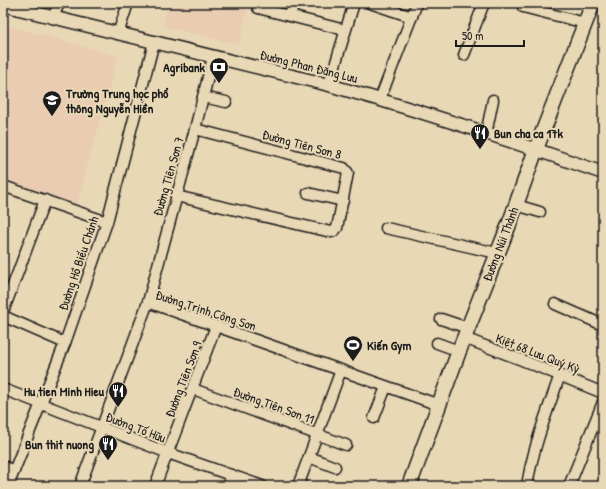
<svg xmlns="http://www.w3.org/2000/svg" width="606" height="489" font-family="'Patrick Hand',sans-serif">
<rect width="100%" height="100%" fill="#e9d8b5"/>
<filter id="ink" filterUnits="userSpaceOnUse"><feTurbulence type="fractalNoise" baseFrequency=".025" numOctaves="2"/><feDisplacementMap in="SourceGraphic" scale="8" xChannelSelector="R" yChannelSelector="G"/><feConvolveMatrix kernelMatrix="1 2 1 2 8 2 1 2 1" color-interpolation-filters="sRGB"/></filter>
<g filter="url(#ink)">
<g fill="#eaccb3">
<polygon points="168,3 249,3 239,45 162,26"/>
<polygon points="3,24 118,56 77,204 3,179"/>
</g>
<g fill="none" stroke-linecap="round" stroke-linejoin="round">
<defs>
<g id="minor">
<polyline points="370,3 412,17"/>
<polyline points="523,7 585,23"/>
<polyline points="258,8 345,30"/>
<polyline points="290,16 294,3"/>
<polyline points="53,18 59,3"/>
<polyline points="118,34 128,3"/>
<polyline points="464,55 484,3"/>
<polyline points="329,85 354,3"/>
<polyline points="203,97 226,102"/>
<polyline points="380,99 417,3"/>
<polyline points="486,134 493,100"/>
<polyline points="3,186 107,222"/>
<polyline points="308,193 343,201"/>
<polyline points="176,196 331,232 334,231 337,228 348,173 344,168 195,129"/>
<polyline points="516,205 540,212"/>
<polyline points="386,228 497,253"/>
<polyline points="148,302 439,405"/>
<polyline points="555,304 603,325"/>
<polyline points="3,312 45,200"/>
<polyline points="3,316 65,343"/>
<polyline points="441,319 468,328"/>
<polyline points="464,338 522,360 603,393"/>
<polyline points="437,343 459,351"/>
<polyline points="3,389 168,453 262,486"/>
<polyline points="193,389 346,445"/>
<polyline points="374,418 386,387"/>
<polyline points="309,457 335,467"/>
<polyline points="3,466 14,471"/>
<polyline points="8,486 65,343 107,222 154,42"/>
<polyline points="80,486 148,302 195,129 213,57"/>
<polyline points="155,486 216,326"/>
<polyline points="228,486 232,475"/>
<polyline points="298,486 341,370"/>
<path d="M527 486C533 447 547 412 560 375"/>
<polyline points="569,486 603,402"/>
</g>
<path id="tertiary" d="M3 5 329 85C421 111 513 141 603 173"/>
<polyline id="secondary" points="409,486 459,351 510,222 536,149 593,3"/>
</defs>
<use href="#minor" stroke="#1c1c1c" stroke-width="13"/>
<use href="#tertiary" stroke="#1c1c1c" stroke-width="15"/>
<use href="#secondary" stroke="#1c1c1c" stroke-width="17"/>
<use href="#minor" stroke="#e9d8b5" stroke-width="10"/>
<use href="#tertiary" stroke="#e9d8b5" stroke-width="12"/>
<use href="#secondary" stroke="#e9d8b5" stroke-width="14"/>
</g>
</g>
<defs>
<symbol id="bank-pin" viewBox="-11 -11 22 30"><path d="M0 17L-7.5 6A9.5 9.5 0 1 1 7.5 6Z" fill="#1c1c1c" stroke="#e9d8b5"/><path d="M-6-4H6V4H-6ZM0-2.3a2.3 2.3 0 1 0 0 4.6a2.3 2.3 0 1 0 0-4.6Z" fill="#fff"/></symbol>
<symbol id="school-pin" viewBox="-11 -11 22 30"><path d="M0 17L-7.5 6A9.5 9.5 0 1 1 7.5 6Z" fill="#1c1c1c" stroke="#e9d8b5"/><path d="M0-5L7-2L0 1L-7-2ZM-4 1L0 2.5L4 1V4Q0 6-4 4Z" fill="#fff"/></symbol>
<symbol id="restaurant-pin" viewBox="-11 -11 22 30"><path d="M0 17L-7.5 6A9.5 9.5 0 1 1 7.5 6Z" fill="#1c1c1c" stroke="#e9d8b5"/><path d="M-5-6h1v4h1v-4h1v4h1v-4h1v5L-1.5 .5V6h-2V.5L-5-1ZM5-6V6H3V1.5H1.5Q1.5-4 5-6Z" fill="#fff"/></symbol>
<symbol id="stadium-pin" viewBox="-11 -11 22 30"><path d="M0 17L-7.5 6A9.5 9.5 0 1 1 7.5 6Z" fill="#1c1c1c" stroke="#e9d8b5"/><path d="M0-5a6.5 5 0 1 0 0 10a6.5 5 0 1 0 0-10ZM-3.5-1.8h7v3.6h-7Z" fill="#fff"/></symbol>
</defs>
<g fill-rule="evenodd">
<use href="#bank-pin" x="208" y="56" width="22" height="30"/>
<use href="#school-pin" x="41" y="89" width="22" height="30"/>
<use href="#restaurant-pin" x="469" y="122" width="22" height="30"/>
<use href="#stadium-pin" x="342" y="334" width="22" height="30"/>
<use href="#restaurant-pin" x="107" y="380" width="22" height="30"/>
<use href="#restaurant-pin" x="97" y="433" width="22" height="30"/>
</g>
<g text-anchor="middle" dominant-baseline="central" stroke-width="4" stroke-linejoin="round" paint-order="stroke">
<g font-size="13" fill="#1c1c1c" stroke="#e9d8b5">
<text transform="translate(309 66) rotate(14)">Đường Phan Đăng Lưu</text>
<text transform="translate(302 144) rotate(15)">Đường Tiên Sơn 8</text>
<text transform="translate(168 176) rotate(-74)">Đường Tiên Sơn 7</text>
<text transform="translate(500 244) rotate(-69)">Đường Núi Thành</text>
<text transform="translate(78 263) rotate(-71)">Đường Hồ Biểu Chánh</text>
<text transform="translate(206 310) rotate(18)">Đường Trịnh Công Sơn</text>
<text transform="translate(538 353) rotate(21)">Kiệt 68 Lưu Quý Kỳ</text>
<text transform="translate(183 379) rotate(-69)">Đường Tiên Sơn 9</text>
<text transform="translate(274 405) rotate(20)">Đường Tiên Sơn 11</text>
<text transform="translate(136 427) rotate(21)">Đường Tố Hữu</text>
</g>
<g font-size="13" font-weight="bold" fill="#1c1c1c" stroke="#e9d8b5" text-anchor="end">
<text x="205" y="67">Agribank</text>
<text x="66" y="93" text-anchor="start">Trường Trung học phổ<tspan x="66" dy="15">thông Nguyễn Hiền</tspan></text>
<text x="494" y="133" text-anchor="start">Bun cha ca 17k</text>
<text x="367" y="345" text-anchor="start">Kiến Gym</text>
<text x="104" y="391">Hu tien Minh Hieu</text>
<text x="94" y="444">Bun thit nuong</text>
</g>
</g>
<rect width="606" height="489" fill="none" stroke="#e9d8b5" stroke-width="16"/>
<rect x="8" y="8" width="590" height="473" fill="none" stroke="#1c1c1c" stroke-width="1.5" filter="url(#ink)"/>
<path d="M456 40v6h68v-6" fill="none" stroke="#1c1c1c" stroke-width="2"/>
<text x="462" y="40" font-size="12" fill="#1c1c1c" stroke="#e9d8b5" stroke-width="3" paint-order="stroke">50 m</text>
</svg>
